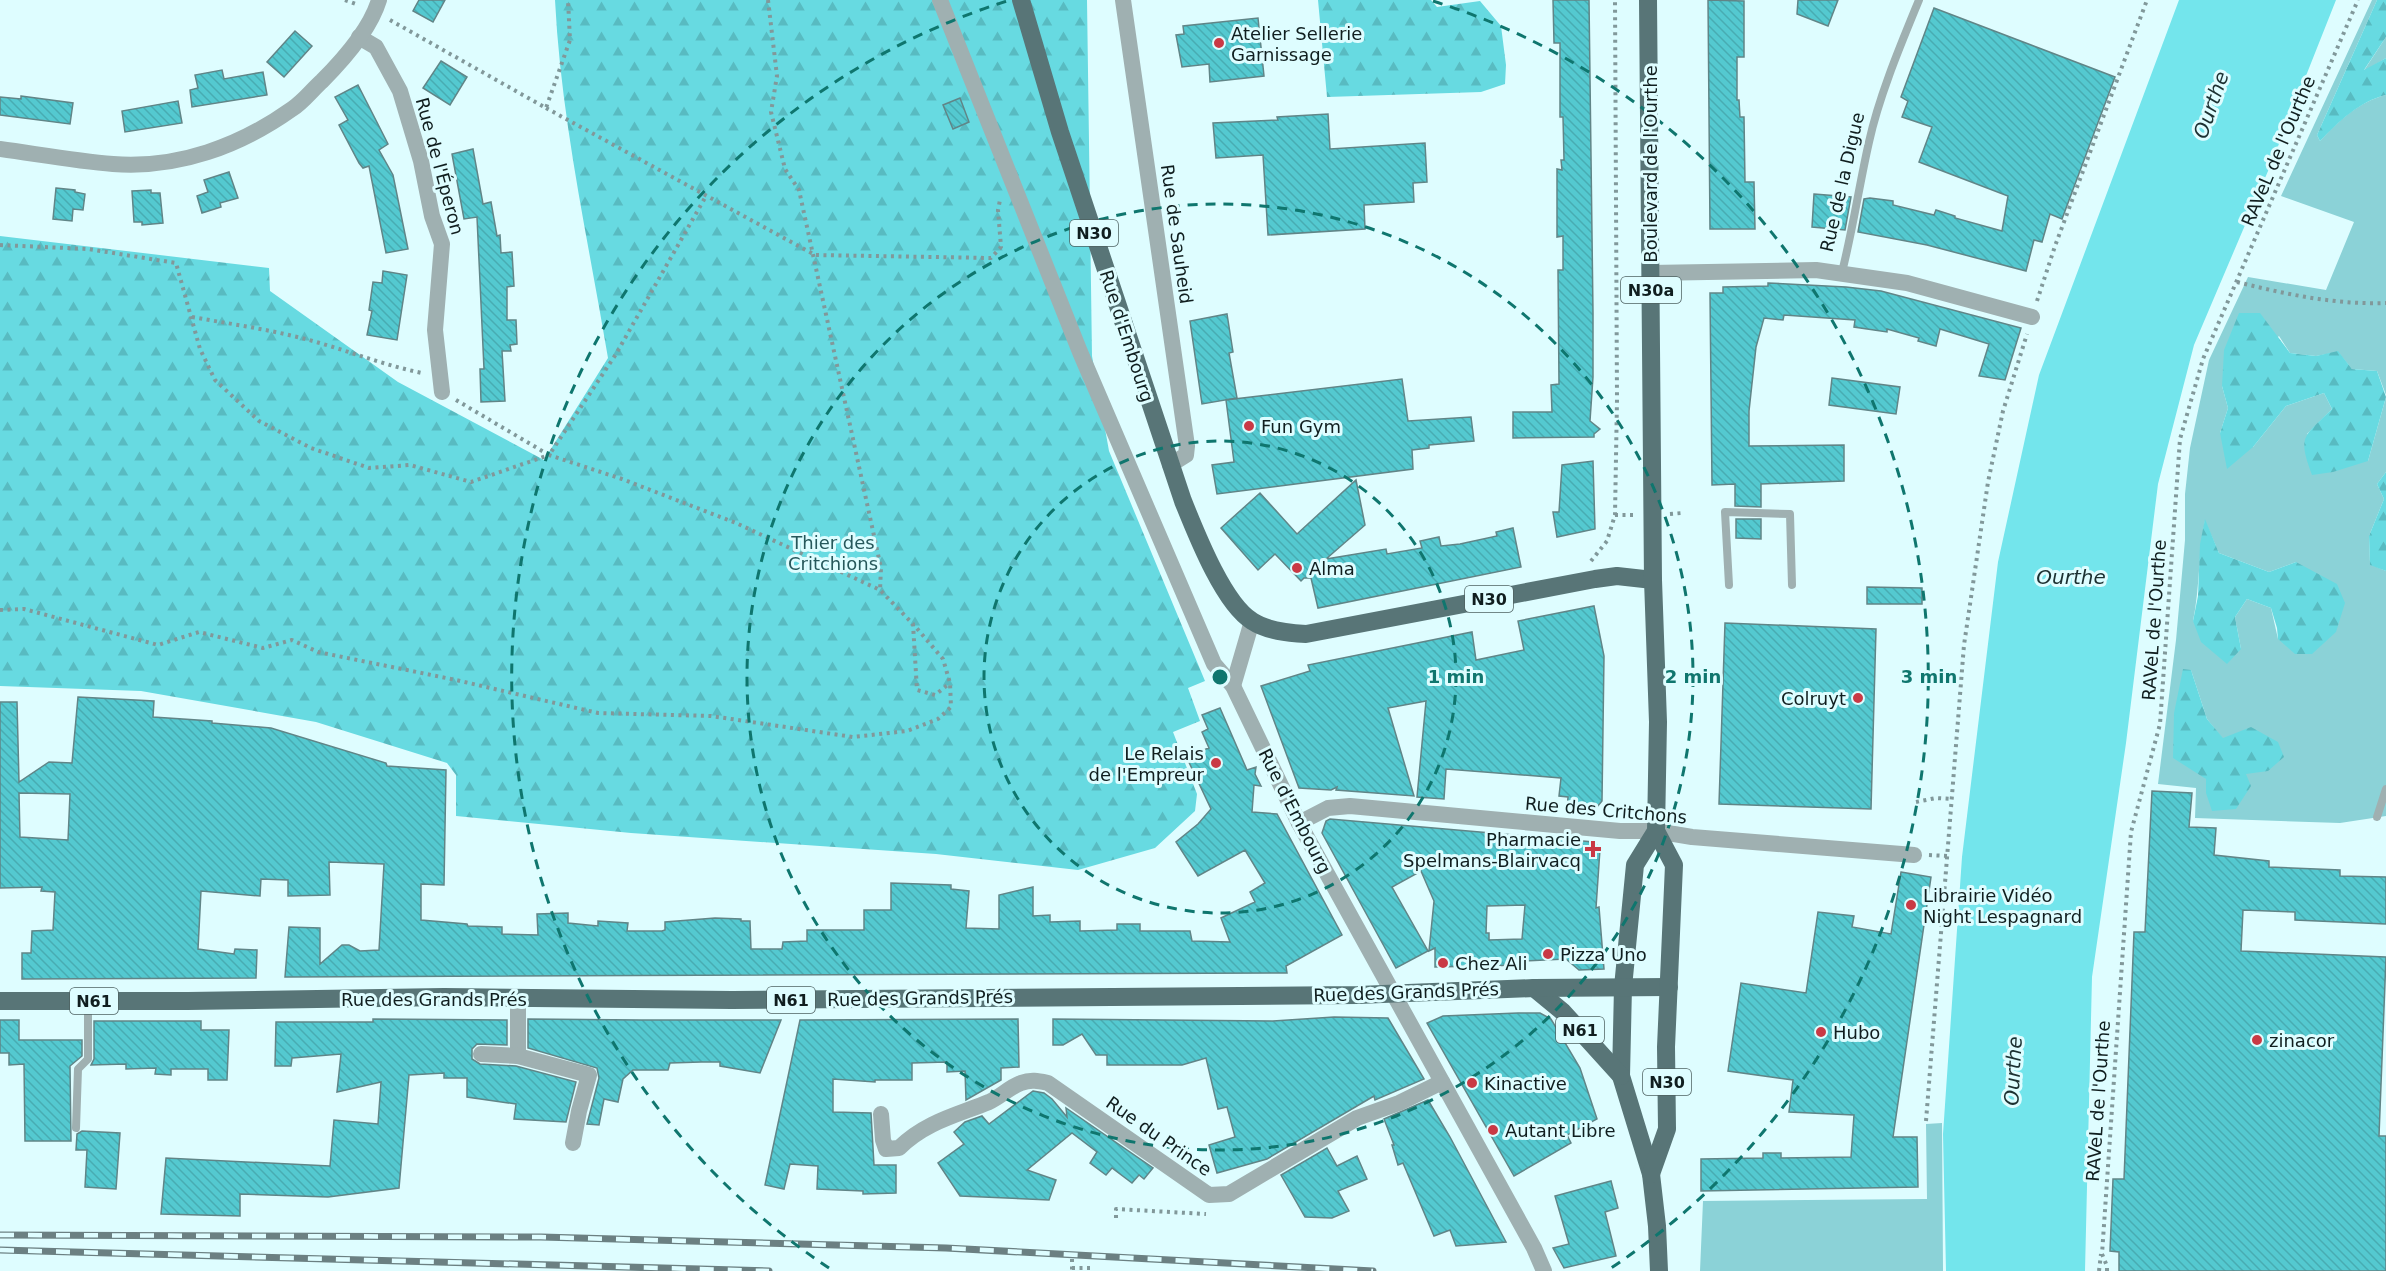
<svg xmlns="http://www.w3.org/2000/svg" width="2386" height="1271" font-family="'DejaVu Sans',sans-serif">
<defs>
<pattern id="forest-firs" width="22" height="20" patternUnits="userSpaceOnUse" patternTransform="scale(1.5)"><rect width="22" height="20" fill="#67dae1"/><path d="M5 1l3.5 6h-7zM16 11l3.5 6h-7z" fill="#58bbc1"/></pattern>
<pattern id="building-back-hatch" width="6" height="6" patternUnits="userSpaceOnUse" patternTransform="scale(1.5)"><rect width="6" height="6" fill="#54c9d0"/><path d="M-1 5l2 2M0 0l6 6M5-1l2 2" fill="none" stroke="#48acb2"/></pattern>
</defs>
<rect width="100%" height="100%" fill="#defdff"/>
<g fill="#8bd2d7" fill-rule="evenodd">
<path d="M2372 0H2377L2317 135 2320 141C2338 121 2360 101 2386 95V395L2377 371 2352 369 2338 352 2316 356 2290 353 2279 336 2222 386 2228 408 2220 433 2253 447 2286 406 2324 393 2332 409 2307 434 2368 461 2386 397V472L2377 484 2384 499 2369 536 2370 564 2386 571V816L2340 823 2195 818 2196 788 2158 784 2176 640 2185 540V494L2190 448 2209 360 2248 277 2326 290 2354 222 2281 196ZM2205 521 2219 553 2269 572 2296 562 2278 639 2271 608 2247 599 2235 617 2241 649 2193 621C2200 588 2198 554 2205 521ZM2191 670 2207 719 2223 739 2206 793V779Z"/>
<polygon points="2386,37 2386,58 2363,72"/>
<polygon points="1942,1123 1943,1271 1700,1271 1703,1201 1927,1199 1926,1124"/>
</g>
<g fill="url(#forest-firs)">
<path d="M555 0H1087L1092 356 1109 451 1205 681 1188 688 1200 721 1173 732 1197 794 1195 811 1155 848 1078 870 936 854 631 833 456 816V775L447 763 316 722 141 691 0 686V236L269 268 270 291 398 382 544 460 608 358C588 239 561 120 555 0Z"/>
<polygon points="1318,0 1431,0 1437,7 1480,1 1501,26 1506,65 1505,84 1481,92 1327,97"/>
<path d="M2377 0H2386V37L2364 70 2386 58V95C2360 101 2338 122 2320 141L2317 135Z"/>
<path d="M2239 313H2260L2290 353 2316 356 2338 351 2352 369 2377 371 2386 397 2368 461 2333 472 2312 475C2297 435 2304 437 2332 409L2324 393 2286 406 2253 447 2227 469 2220 433 2228 408 2222 386 2224 350Z"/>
<polygon points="2386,472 2386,571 2370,565 2369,536 2384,499 2377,484"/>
<polygon points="2205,519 2219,553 2269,572 2296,562 2337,584 2345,603 2336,632 2312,654 2295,654 2278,639 2277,628 2271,608 2247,599 2235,617 2241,649 2227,664 2201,642 2193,621 2198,596 2200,544"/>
<polygon points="2183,669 2191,670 2207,719 2223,738 2251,727 2278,742 2284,757 2268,771 2246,774 2251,786 2236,809 2212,811 2206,793 2206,779 2173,758 2174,713"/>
</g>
<polygon fill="#73e5ec" points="2179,0 2336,0 2271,164 2194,345 2158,484 2126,743 2092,977 2085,1271 1946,1271 1943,1134 1962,857 1998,562 2039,375"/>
<g fill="url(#building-back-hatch)" stroke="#618587" stroke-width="1.5" fill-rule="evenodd">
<polygon points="419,0 445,0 433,22 413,11"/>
<polygon points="1553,0 1589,0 1593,313 1593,377 1590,421 1600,429 1594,434 1594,437 1513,438 1513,412 1552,412 1551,385 1559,384 1558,270 1563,270 1563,236 1557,237 1557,169 1562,170 1561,160 1564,160 1563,117 1560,117 1560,43 1554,43"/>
<polygon points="1708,0 1744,1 1744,57 1737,57 1737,100 1739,100 1740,117 1744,117 1745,182 1754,182 1755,229 1710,229"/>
<polygon points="1798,0 1838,0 1828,26 1797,14"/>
<polygon points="1934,8 2115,77 2062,219 2050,214 2042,242 2034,240 2026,271 1927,245 1858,232 1864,199 1870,198 1893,201 1893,205 1934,215 1936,210 1955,216 1955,218 2002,231 2008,196 1919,162 1932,127 1902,117 1908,101 1901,97"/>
<polygon points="1258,18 1264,76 1210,82 1209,64 1182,67 1176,35 1184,34 1183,26"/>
<polygon points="295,31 312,46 284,77 267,62"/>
<polygon points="441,61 467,77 450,105 423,88"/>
<polygon points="222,70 224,79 263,72 267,95 192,107 190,90 198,88 195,75"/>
<polygon points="358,85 388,144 379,150 393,175 408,249 386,253 369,166 363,168 359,163 339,125 348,120 335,97"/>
<polygon points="21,96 73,103 70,124 0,115 0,97 21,99"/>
<polygon points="960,98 969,122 953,129 943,105"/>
<polygon points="178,101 182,123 125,132 122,111"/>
<polygon points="1328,114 1330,149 1425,143 1427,182 1413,183 1414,202 1364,205 1365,229 1268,235 1263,155 1216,158 1213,123 1278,120 1277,117"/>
<polygon points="473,149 483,204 491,202 497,236 500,235 501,253 512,252 514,286 507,287 507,320 516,320 517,344 510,345 511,351 502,351 505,401 481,402 480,369 484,369 477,217 464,219 452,154"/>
<polygon points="229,172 238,198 220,203 221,207 202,213 197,196 208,192 204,180"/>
<polygon points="56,188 75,190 75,192 85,194 83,210 73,209 72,221 53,219"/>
<polygon points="151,190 151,193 160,193 163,223 142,225 142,222 134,222 132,191"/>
<polygon points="1814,194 1851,197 1845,230 1812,227"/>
<polygon points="383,271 407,275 397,340 367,335 372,311 369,310 373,282 382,283"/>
<polygon points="1768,283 1846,287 1881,291 2021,328 2005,380 1979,376 1989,344 1940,329 1936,346 1918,341 1919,338 1887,329 1887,332 1854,327 1855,320 1784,315 1783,320 1764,318 1756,347 1749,411 1749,446 1844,445 1844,481 1761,484 1761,507 1735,506 1735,484 1712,485 1710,293 1723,293 1723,287 1768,286"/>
<polygon points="1227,314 1233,352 1229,353 1237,398 1202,404 1190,321"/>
<polygon points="1832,378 1900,387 1896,414 1829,405"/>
<polygon points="1402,379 1408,421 1471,417 1474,441 1429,445 1429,448 1412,450 1413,469 1217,494 1212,465 1234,462 1226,400"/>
<polygon points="1593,461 1595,529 1557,537 1553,512 1559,512 1562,465"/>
<polygon points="1356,480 1365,525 1326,559 1386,549 1387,554 1422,548 1420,541 1439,537 1441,546 1460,544 1497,536 1496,532 1513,528 1521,567 1318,608 1311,578 1304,578 1301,581 1275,554 1258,570 1221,528 1260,493 1297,534"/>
<polygon points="1736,519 1761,519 1761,539 1736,538"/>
<polygon points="1867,587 1922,588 1922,604 1867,604"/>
<polygon points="1594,606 1604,656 1602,801 1592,813 1567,810 1568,797 1559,796 1561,778 1446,769 1444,799 1417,797 1426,701 1388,708 1414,796 1336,790 1337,787 1331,790 1299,788 1261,686 1310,671 1308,665 1472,632 1476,660 1524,650 1518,621"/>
<polygon points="1725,623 1876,629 1871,809 1719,804"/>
<path d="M78 697 154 701 153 717 212 721V723L271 728 386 763 387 766 446 770 444 885 421 884V920L467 924 468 926 502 927V934L538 935 537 914 568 913V923L598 926V921L628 923 627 931H662L665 930V922L715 918 741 919V921H750L751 949H782L783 942 807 941V930H864V910H891V883L951 885V889L969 891 966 928 999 929V895L1033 887V916L1050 915V922L1080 921V931L1117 930V924H1140V931H1190L1192 941 1230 942 1221 918 1255 902 1250 892 1265 883 1245 850 1198 876 1176 842 1198 824 1211 809 1186 756 1209 748 1202 732 1208 729 1202 715 1220 708 1247 770 1256 767 1255 774 1261 786 1254 785 1252 812 1277 814 1342 935 1286 966 1287 973 285 977 289 927 320 928V964L342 945H349L360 951 379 950 384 864 329 862 330 895 288 896V880L261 879 260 896 201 891 198 949 234 954 235 949 257 950 256 978 22 979V953H31L32 931 53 930 55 892 41 891 42 887 0 888V702H17L19 782 49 762 72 763ZM19 793 70 794 68 840 20 837Z"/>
<polygon points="2152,791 2192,793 2189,827 2216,828 2214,855 2269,861 2269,867 2340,870 2340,876 2386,877 2386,924 2295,920 2295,912 2243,910 2241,951 2386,957 2379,1136 2386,1136 2386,1271 2119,1271 2119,1252 2110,1251 2113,1179 2124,1179 2134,932 2145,932"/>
<path d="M1330 819 1594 842 1600 849 1596 908 1599 907 1604 969 1579 970 1566 959 1523 961V965L1435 967V948L1429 951 1434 901 1421 871 1392 887 1428 951 1396 968 1322 833 1326 821ZM1525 905 1522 939 1489 940V933H1486L1487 906Z"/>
<polygon points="1901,872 1931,877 1893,1137 1917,1137 1918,1187 1701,1191 1701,1159 1763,1158 1763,1153 1781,1153 1781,1158 1851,1157 1854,1115 1789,1112 1793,1080 1728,1071 1741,983 1806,993 1818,912 1854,916 1852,927 1891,934"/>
<polygon points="1518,1013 1540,1013 1551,1019 1580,1068 1597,1119 1567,1135 1571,1143 1514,1176 1427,1023 1443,1016"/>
<polygon points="1334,1017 1388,1018 1424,1079 1375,1100 1374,1096 1267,1159 1217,1173 1209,1145 1235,1137 1227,1107 1218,1109 1206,1058 1182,1065 1107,1065 1107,1055 1096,1055 1082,1034 1063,1045 1053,1045 1053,1019 1273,1021"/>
<polygon points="373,1019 507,1020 507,1045 477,1044 472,1049 472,1059 480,1064 516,1066 576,1082 566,1122 514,1119 516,1104 467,1097 467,1078 444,1078 444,1073 409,1075 399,1188 328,1197 240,1194 240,1216 161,1214 166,1158 330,1166 334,1120 378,1124 381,1082 337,1092 341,1054 292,1058 291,1066 275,1066 276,1022 373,1022"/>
<polygon points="528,1019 641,1020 781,1020 760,1073 720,1066 720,1062 701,1062 670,1063 668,1070 633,1070 623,1079 618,1102 604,1099 599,1125 587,1124 599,1078 597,1068 528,1048"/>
<polygon points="1018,1019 1019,1067 1001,1068 1001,1080 966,1100 965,1071 947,1072 947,1062 912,1063 912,1080 875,1080 875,1082 833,1079 833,1112 871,1113 874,1165 896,1165 896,1193 863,1194 863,1191 817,1189 818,1166 790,1164 784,1189 765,1185 800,1020"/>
<polygon points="0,1020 19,1020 19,1040 82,1040 82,1056 70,1066 71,1141 25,1141 24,1064 9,1065 9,1053 0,1053"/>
<polygon points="94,1021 201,1021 201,1030 229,1030 227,1080 208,1080 208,1069 171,1069 171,1075 155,1074 156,1068 126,1069 126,1064 91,1065 94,1059"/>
<polygon points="1033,1091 1044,1093 1052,1099 1067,1117 1066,1108 1153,1168 1144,1179 1139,1175 1132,1183 1112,1168 1106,1175 1090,1163 1097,1152 1072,1133 1027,1170 1056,1180 1049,1200 960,1196 938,1163 964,1144 954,1132 965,1122 982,1116 989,1124"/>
<polygon points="1428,1100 1450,1137 1506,1242 1456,1246 1450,1230 1434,1236 1403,1163 1398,1165 1392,1145 1394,1145 1384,1119"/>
<polygon points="82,1131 120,1133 116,1189 85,1187 87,1150 76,1150 77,1134"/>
<polygon points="1327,1148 1337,1166 1357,1156 1367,1179 1338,1191 1349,1211 1332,1218 1305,1217 1281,1175"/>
<polygon points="1611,1181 1618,1208 1605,1212 1616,1256 1564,1268 1553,1248 1569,1244 1555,1196"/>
</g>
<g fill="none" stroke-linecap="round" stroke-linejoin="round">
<g stroke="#81989a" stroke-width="4" stroke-dasharray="3 4.5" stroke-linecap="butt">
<polyline points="345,0 359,5"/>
<polyline points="768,0 777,76 771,112 785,169 799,190 881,568 880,590"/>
<polyline points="390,20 546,108 570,40 568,0"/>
<polyline points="546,108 815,255 991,258 1001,247 998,210 1000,200"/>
<polyline points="0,245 88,249 176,263 200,349 215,380 259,421 311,448 369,468 410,465 471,482 549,455 622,479 736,523 880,590 913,624 917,690 935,695 950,683"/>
<path d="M2237 282C2285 294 2336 305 2386 303"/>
<polyline points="2037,301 2055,246 2147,0"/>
<path d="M192 317C225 323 260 328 293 336 337 346 378 364 422 373"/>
<polyline points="456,400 549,455 616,354 706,196"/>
<polyline points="1670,514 1682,513"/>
<polyline points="1615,515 1636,515"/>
<polyline points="1591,561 1607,541 1615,515 1617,400 1615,0"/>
<polyline points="0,610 24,609 158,645 199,632 263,648 292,640 318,652 456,680 598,713 711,716 853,737 907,731 938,719 951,707 950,683 943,659 914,625"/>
<polyline points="1916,802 1936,798 1952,799"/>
<polyline points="1929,855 1948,856"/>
<polyline points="1926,1121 1964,645 1988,482 2003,411 2027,334"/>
<polyline points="1116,1218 1116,1209 1206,1214"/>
<polyline points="1072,1259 1072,1271"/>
<polyline points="1072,1268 1094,1268"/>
<polyline points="2099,1271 2101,1254"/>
<polyline points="2107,1271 2107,1266 2102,1254 2131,832 2160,724 2180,439 2203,359 2358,0"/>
</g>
<g stroke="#9fb0b1" stroke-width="8">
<path d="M1842 272C1853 229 1859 186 1869 142 1879 96 1901 44 1919 0"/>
<polyline points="1729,585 1725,512 1790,514 1792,585"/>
<polyline points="2377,817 2386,789"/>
<polyline points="76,1128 78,1069 88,1059 88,1001"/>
</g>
<g stroke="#9fb0b1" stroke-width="16">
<polyline points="940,0 1080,352 1214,664 1233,686 1299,823 1534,1248 1544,1271"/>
<polyline points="1123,0 1187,446 1186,455 1170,465"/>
<polyline points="359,37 376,47 400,91 421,161 432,216 442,244 435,330 442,392"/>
<path d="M0 149C37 154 75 161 113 164 178 169 240 146 292 109 303 102 312 90 322 81 344 59 370 30 379 0"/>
<polyline points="1650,273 1816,270 1907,283 2032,317"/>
<polyline points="1233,686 1252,621"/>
<polyline points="1299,823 1328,808 1350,806 1620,831 1656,831 1692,837 1914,855"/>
<polyline points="518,998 518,1056 589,1075 579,1111 573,1143"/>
<polyline points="481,1054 518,1056"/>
<path d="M881 1114 883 1140 886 1149 899 1148C925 1122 957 1115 989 1102 1000 1097 1010 1087 1021 1083 1031 1079 1039 1081 1048 1083L1209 1195 1229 1194 1357 1118 1399 1103 1442 1082"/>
</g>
<g stroke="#587577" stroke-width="18">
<path d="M1021 0 1060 132 1183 501C1196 533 1223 603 1252 621 1267 631 1288 633 1306 634L1595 579 1617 576 1653 580"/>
<polyline points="1648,0 1653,580 1658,722 1656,831 1635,865 1623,987 1621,1076 1651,1174 1657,1226 1659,1271"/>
<polyline points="1534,988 1563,1012 1621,1076"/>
<polyline points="0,1001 188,1001 444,997 732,1000 1358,995 1534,988 1669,987"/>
<polyline points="1651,1174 1667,1129 1666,1047 1674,865 1656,831"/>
</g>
<defs>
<g id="rail">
<polyline points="0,1235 541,1237 946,1248 1373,1271"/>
<polyline points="0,1250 769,1271"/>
</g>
</defs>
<use href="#rail" stroke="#6b8082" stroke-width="7"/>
<use href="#rail" stroke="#defdff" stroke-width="4.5" stroke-dasharray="14" stroke-linecap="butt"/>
</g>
<g fill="none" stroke="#0f766e" stroke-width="3" stroke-dasharray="10 8">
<circle cx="1220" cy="677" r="236"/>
<circle cx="1220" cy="677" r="473"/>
<path d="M829 1268A709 709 0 0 1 1007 1M1433 1A709 709 0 0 1 1611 1268"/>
</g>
<g fill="#c93945" stroke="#defdff" stroke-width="2">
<circle cx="1219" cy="43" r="6"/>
<circle cx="1249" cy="426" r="6"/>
<circle cx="1297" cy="568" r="6"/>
<circle cx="1858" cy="698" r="6"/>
<circle cx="1216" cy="763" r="6"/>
<path d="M1590 840h6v6h6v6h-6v6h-6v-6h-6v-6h6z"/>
<circle cx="1911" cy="905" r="6"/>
<circle cx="1548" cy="954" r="6"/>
<circle cx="1443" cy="963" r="6"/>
<circle cx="1821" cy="1032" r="6"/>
<circle cx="2257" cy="1040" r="6"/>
<circle cx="1472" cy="1083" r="6"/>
<circle cx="1493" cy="1130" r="6"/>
</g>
<g text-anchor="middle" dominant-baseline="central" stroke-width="6" stroke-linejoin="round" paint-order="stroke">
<g fill="#defdff" stroke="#4e6162" stroke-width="1.5">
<rect x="1070" y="220" width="48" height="26" rx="4.5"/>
<rect x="1621" y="277" width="60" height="26" rx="4.5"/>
<rect x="1465" y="586" width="48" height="26" rx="4.5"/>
<rect x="767" y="987" width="48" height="26" rx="4.5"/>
<rect x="70" y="988" width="48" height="26" rx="4.5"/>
<rect x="1556" y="1017" width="48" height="26" rx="4.5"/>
<rect x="1643" y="1069" width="48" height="26" rx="4.5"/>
</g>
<g font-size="16" font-weight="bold" fill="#101e1f">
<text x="1094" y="233">N30</text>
<text x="1651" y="290">N30a</text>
<text x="1489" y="599">N30</text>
<text x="791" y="1000">N61</text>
<text x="94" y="1001">N61</text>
<text x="1580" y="1030">N61</text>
<text x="1667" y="1082">N30</text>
</g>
<g font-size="18" fill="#101e1f" stroke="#defdff" text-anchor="start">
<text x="1231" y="33">Atelier Sellerie<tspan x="1231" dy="21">Garnissage</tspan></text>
<text x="1261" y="426">Fun Gym</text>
<text x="1309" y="568">Alma</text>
<text x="1846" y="698" text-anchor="end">Colruyt</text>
<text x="1204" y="753" text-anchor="end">Le Relais<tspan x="1204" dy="21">de l'Empreur</tspan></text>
<text x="1581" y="839" text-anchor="end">Pharmacie<tspan x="1581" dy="21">Spelmans-Blairvacq</tspan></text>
<text x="1923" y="895">Librairie Vidéo<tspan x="1923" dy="21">Night Lespagnard</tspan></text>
<text x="1560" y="954">Pizza Uno</text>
<text x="1455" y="963">Chez Ali</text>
<text x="1833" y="1032">Hubo</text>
<text x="2269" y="1040">zinacor</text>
<text x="1484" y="1083">Kinactive</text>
<text x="1505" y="1130">Autant Libre</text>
</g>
<g font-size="18" fill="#101e1f" stroke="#defdff">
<text transform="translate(2278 151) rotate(-67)">RAVeL de l'Ourthe</text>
<text transform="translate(1650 164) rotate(-90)">Boulevard de l'Ourthe</text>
<text transform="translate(440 166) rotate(75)">Rue de l'Éperon</text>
<text transform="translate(1842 182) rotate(-77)">Rue de la Digue</text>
<text transform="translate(1177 234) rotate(82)">Rue de Sauheid</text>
<text transform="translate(1127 336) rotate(72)">Rue d'Embourg</text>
<text transform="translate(2154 620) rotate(-86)">RAVeL de l'Ourthe</text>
<text transform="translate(1606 810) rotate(5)">Rue des Critchons</text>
<text transform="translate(1295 811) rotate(63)">Rue d'Embourg</text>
<text transform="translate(1406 992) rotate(-2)">Rue des Grands Prés</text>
<text transform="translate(920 998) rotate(-1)">Rue des Grands Prés</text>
<text x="434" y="999">Rue des Grands Prés</text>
<text transform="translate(2098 1101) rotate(-86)">RAVeL de l'Ourthe</text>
<text transform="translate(1159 1136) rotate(35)">Rue du Prince</text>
</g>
<g font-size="18" fill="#26585b" stroke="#defdff">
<text x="833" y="542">Thier des<tspan x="833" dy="21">Critchions</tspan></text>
</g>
<g font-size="20" font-style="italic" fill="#1c3132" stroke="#defdff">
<text transform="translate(2211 105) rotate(-71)">Ourthe</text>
<text x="2071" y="577">Ourthe</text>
<text transform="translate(2013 1071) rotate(-87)">Ourthe</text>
</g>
</g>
<circle cx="1220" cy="677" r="9" fill="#0f766e" stroke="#defdff" stroke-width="3"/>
<g font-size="18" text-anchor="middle" font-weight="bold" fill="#0f766e" stroke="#defdff" stroke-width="6" stroke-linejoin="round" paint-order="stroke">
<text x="1456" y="683">1 min</text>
<text x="1693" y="683">2 min</text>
<text x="1929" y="683">3 min</text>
</g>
</svg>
